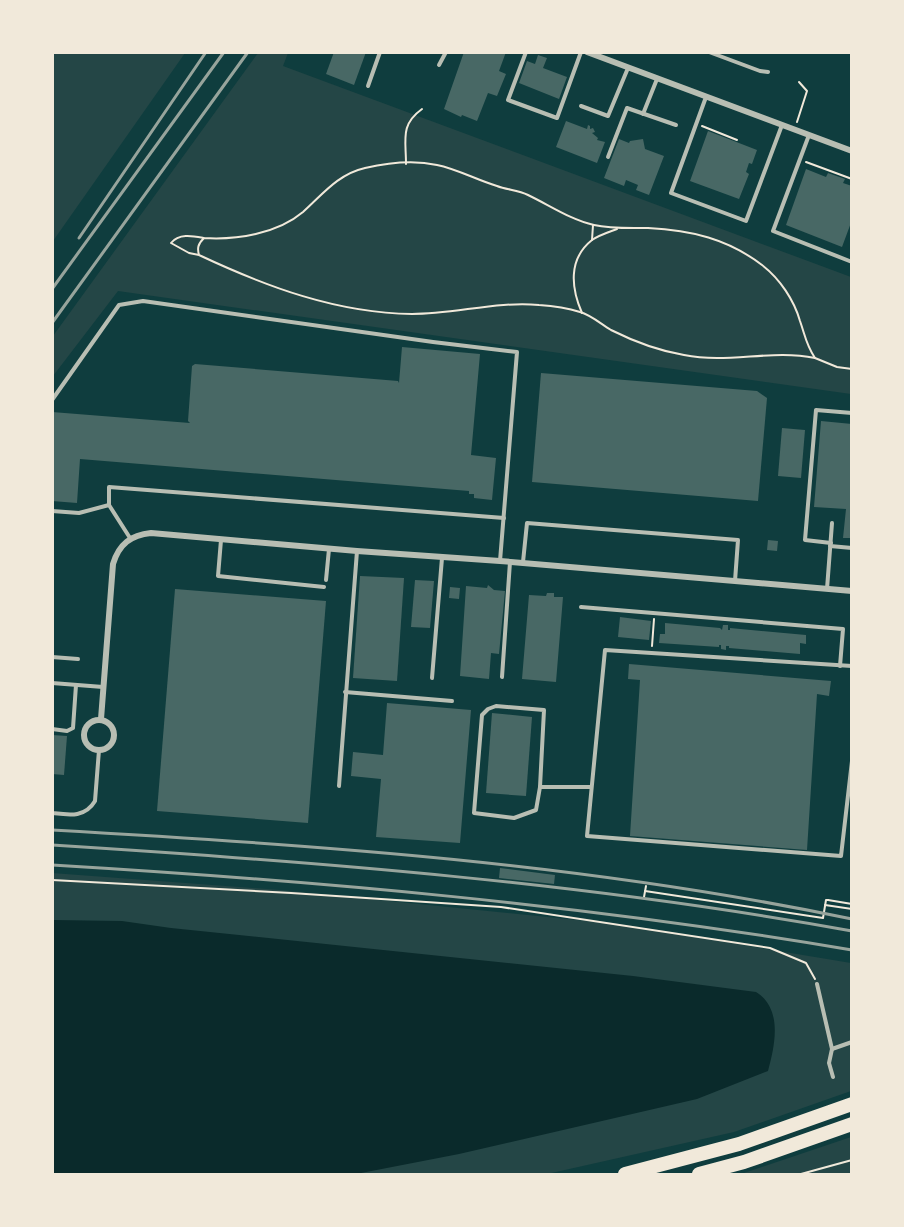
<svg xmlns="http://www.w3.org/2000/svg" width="904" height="1227" font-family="Karla,sans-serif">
<rect width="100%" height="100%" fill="#0f3d3e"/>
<g fill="#244646">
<polygon points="53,52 185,53 53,241 52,53"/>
<polygon points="258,53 288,53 283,66 851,277 851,394 118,291 53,376 53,336"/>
<polygon points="52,873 280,890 617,924 851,963 851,1091 734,1132 547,1174 53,1174"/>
<polygon points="851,1137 851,1174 741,1174"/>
</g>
<path fill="#0a2a2b" d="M53 920 122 921 171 928 633 976 756 992C783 1009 775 1045 768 1071L697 1099 459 1154 356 1174H53Z"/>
<g fill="#486865">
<polygon points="334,52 366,52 354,85 326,74"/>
<polygon points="464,52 506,52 499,71 506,74 497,96 488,93 477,121 462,115 461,117 444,109"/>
<polygon points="538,55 547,58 543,68 567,77 559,99 519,83 527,61 535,64"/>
<polygon points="566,121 587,129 588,125 590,126 590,129 593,128 595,132 592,133 598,138 597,140 605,142 597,163 556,147"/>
<polygon points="708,131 757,150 752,164 749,163 746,172 749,174 739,199 690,181"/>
<polygon points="619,139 629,143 630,141 643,139 645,149 664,156 649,195 636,190 638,185 626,180 624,186 604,178"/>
<polygon points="806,169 826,177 828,173 845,179 843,183 852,186 852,220 842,247 786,225"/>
<polygon points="402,347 480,354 471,455 496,458 492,500 474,498 474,494 469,494 469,491 80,459 77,503 52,501 52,412 190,423 188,421 192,366 195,364 398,381 399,383"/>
<polygon points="541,373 757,391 767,398 758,501 532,482"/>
<polygon points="821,421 852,424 852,538 843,538 846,509 814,507"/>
<polygon points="782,428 805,430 801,478 778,476"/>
<polygon points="768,540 778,541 777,551 767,550"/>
<polygon points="360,576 404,578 397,681 353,678"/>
<polygon points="415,580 434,581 430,628 411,627"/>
<polygon points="488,585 494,590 505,591 499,654 491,653 489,679 460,676 466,586 487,588"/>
<polygon points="450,587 460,588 459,599 449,598"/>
<polygon points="175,589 326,601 308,823 157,811"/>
<polygon points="547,593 554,593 554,597 563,597 556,682 522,679 529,595 546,596"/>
<polygon points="620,617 651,621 649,640 618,637"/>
<polygon points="665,623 720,628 722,630 723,625 728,625 728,630 730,630 730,628 806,635 806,644 800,643 800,654 729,648 729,646 726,646 726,650 721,649 721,645 719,645 719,647 659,643 660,634 665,634"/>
<polygon points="629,664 831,681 829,696 817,694 807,850 630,836 640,680 628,679"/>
<polygon points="387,703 471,710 460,843 376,837 381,779 351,776 353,752 383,755"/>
<polygon points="492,713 532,717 526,796 486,793"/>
<polygon points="52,735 67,736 64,775 52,774"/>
<polygon points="500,868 555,875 554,884 499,878"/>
</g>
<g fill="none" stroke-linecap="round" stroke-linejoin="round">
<g stroke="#f1e9da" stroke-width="2">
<polyline points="797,122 807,91 799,82"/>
<polyline points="702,126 737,140"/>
<polyline points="806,162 852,179"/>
<path d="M406 164C406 139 400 125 422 109"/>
<polyline points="592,240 593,225"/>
<path d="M199 255C197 248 198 244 204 238 236 240 277 234 303 212 322 195 338 174 365 168 387 163 414 160 437 165 457 169 477 180 497 186 507 190 518 190 528 195 549 205 571 220 594 225 611 229 630 228 648 228 691 230 728 239 762 265 780 279 794 300 800 321 805 335 806 345 815 358 772 349 728 364 684 355 660 351 633 341 611 330 601 324 591 315 580 312 567 308 553 306 539 305 497 301 455 314 412 314 337 313 267 287 199 255L189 253 171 243C179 233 193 236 204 238"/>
<path d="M582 313C571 288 568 259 592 240 599 235 609 232 617 229"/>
<polyline points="815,358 837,367 852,369"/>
<polyline points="652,646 654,619"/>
<polyline points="52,880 291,893 501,907 770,948 806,963 815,979"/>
<polyline points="645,891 823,918 826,900 828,900"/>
<polyline points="644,897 646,886"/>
<polyline points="828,900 852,904"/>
<polyline points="825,905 852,909"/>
<polyline points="801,1174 852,1160"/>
</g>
<g stroke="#b8beb3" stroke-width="4">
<polyline points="526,52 508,100 557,118 581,52"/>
<polyline points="709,52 760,71 768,72"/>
<polyline points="439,65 446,52"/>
<polyline points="368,86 380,52"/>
<polyline points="706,97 671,193 746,221 782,125"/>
<polyline points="581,106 608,116 628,68"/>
<polyline points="643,114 657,79"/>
<polyline points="809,135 773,231 852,262"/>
<polyline points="608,157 627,108 676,125"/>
<polyline points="52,400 119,305 143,301 433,342 517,352 500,561"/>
<polyline points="109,505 109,487 504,518"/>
<polyline points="52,511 79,513 109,505 130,538"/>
<polyline points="221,540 218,576 324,587"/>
<polyline points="831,543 805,540 816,410 852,413"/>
<polyline points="830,546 852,548"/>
<polyline points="523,562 527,523 738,540 735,581"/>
<polyline points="326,580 329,549"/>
<polyline points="827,589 832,523"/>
<polyline points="581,607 843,629 840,666"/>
<polyline points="52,657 78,659"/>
<polyline points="852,666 605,650 587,836 841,856 852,761"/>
<polyline points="502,677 510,562"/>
<polyline points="432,678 442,558"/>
<polyline points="52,683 103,687"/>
<polyline points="345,692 452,701"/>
<polygon points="496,706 544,710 540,787 536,810 514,818 474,813 482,715 488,709"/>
<polyline points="52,729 67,731 73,728 76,685"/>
<polyline points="339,786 357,551"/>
<polyline points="540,787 591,787"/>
<path d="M52 813C69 815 85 818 95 801L99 750"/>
<polyline points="817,984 832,1049 829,1063 833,1077"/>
<polyline points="832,1049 852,1042"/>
</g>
<g stroke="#b8beb3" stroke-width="6">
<polyline points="587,52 852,151"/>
<path d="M101 719 113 564C119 544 131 535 151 533L357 551 500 561 852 591"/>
<circle cx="99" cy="735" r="15"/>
</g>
<g stroke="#f1e9da" stroke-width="14">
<polyline points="625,1174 739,1144 852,1104"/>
<polyline points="699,1174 744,1162 852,1124"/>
</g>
<g stroke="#97a49c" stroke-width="3">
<polyline points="79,238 206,52"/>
<polyline points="52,289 224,52"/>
<polyline points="52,323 248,52"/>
<path d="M52 830C320 845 589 864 852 919"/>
<path d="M52 845C320 862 587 883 852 931"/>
<path d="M52 865C320 881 587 905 852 950"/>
</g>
</g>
<rect width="904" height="1227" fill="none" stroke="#f1e9da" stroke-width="108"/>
</svg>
